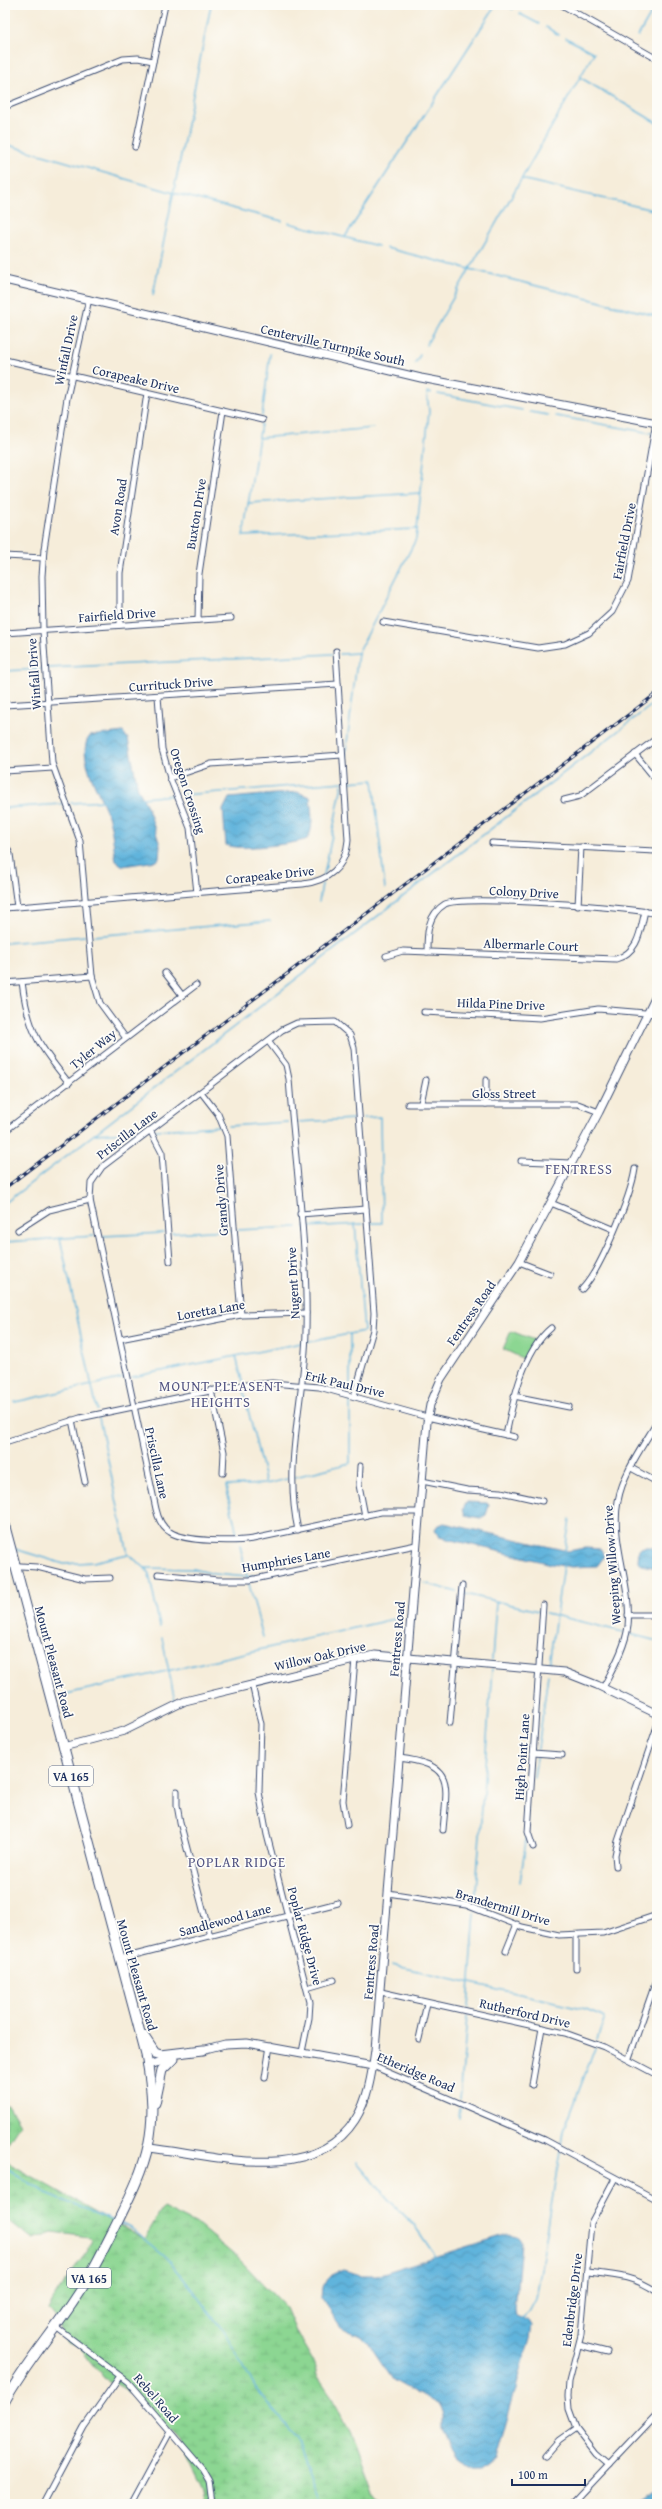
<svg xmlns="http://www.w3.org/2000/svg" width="662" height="2509" font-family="'Gentium Book Plus',serif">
<defs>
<pattern id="wetland-marsh" width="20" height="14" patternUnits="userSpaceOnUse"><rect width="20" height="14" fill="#8cd692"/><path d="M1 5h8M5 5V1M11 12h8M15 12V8" fill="none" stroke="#78b880"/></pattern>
<pattern id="water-waves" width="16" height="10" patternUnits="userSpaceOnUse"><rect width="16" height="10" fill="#61b4dc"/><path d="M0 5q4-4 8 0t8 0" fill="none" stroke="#4f93b6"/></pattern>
</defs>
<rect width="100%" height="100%" fill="#fdfcf7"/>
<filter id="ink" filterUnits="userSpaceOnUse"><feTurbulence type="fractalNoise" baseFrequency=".025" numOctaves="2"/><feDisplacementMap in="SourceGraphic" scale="8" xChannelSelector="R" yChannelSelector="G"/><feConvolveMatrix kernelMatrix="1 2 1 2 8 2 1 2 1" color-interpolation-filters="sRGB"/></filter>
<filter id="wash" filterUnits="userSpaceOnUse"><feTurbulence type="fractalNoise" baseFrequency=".012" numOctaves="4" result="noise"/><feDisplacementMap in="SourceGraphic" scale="16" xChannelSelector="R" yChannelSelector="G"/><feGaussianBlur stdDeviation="0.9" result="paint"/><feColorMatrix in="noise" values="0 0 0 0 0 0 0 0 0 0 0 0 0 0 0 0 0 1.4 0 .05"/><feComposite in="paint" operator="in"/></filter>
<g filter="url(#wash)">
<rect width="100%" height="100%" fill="#f6edda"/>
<polygon fill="#8cd692" stroke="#548278" points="511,1331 534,1340 524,1359 503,1349"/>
<g fill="url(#wetland-marsh)" stroke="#548278">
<polygon points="5,2104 9,2106 20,2124 5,2147"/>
<path d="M5 2161 144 2239 163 2208 199 2226 240 2260 286 2308 297 2334 313 2361 317 2375 334 2400 355 2443 373 2493 382 2504H203L205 2493 180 2441 143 2401 104 2378 80 2347 67 2343C61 2333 57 2317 48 2310 59 2284 81 2266 92 2240L89 2237 52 2232 33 2239 5 2218Z"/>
</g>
<g fill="url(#water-waves)" stroke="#3e729d">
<path d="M123 732 128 739 138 789 148 808 160 845 159 859 156 861 123 866 116 861C113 846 113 830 108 816 102 796 74 754 90 736Z"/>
<path d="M297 792 310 797C311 809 315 828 307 839 295 844 237 851 226 845L223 810 229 798Z"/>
<polygon points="467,1502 487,1503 489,1505 486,1515 480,1518 465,1515 463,1509"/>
<polygon points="444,1523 568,1551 586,1548 601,1549 604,1557 597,1566 571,1567 552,1564 439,1537 435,1530 437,1526"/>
<polygon points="644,1547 657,1547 657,1568 641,1565 638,1561 639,1549"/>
<polygon points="508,2234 517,2236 521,2241 515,2310 516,2316 527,2320 532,2325 530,2338 496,2460 482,2471 471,2471 457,2460 443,2427 443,2414 439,2406 393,2380 369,2344 362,2337 341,2327 321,2298 322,2286 333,2274 343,2270 361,2275 377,2275"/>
<polygon points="651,2491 657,2491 657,2504 633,2504"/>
</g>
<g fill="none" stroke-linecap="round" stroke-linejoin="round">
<g stroke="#61b4dc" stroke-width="1.5">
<polyline points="505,5 513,9"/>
<polyline points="520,14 539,24"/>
<polyline points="546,27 559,35"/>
<polyline points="638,36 656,5"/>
<polyline points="581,78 657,123"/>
<polyline points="5,144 174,193 282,221"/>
<polyline points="521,179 657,211"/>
<polyline points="289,223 378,246"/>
<polyline points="345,237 496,5"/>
<polyline points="386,248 657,316"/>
<polyline points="153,295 211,5"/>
<polyline points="426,345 594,53 566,38"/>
<polyline points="415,363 420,355"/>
<polyline points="438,394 522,410"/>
<polyline points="530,412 548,415"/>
<polyline points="262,416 270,354"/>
<polyline points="556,416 651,433"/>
<polyline points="261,424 243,536 418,529"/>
<polyline points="258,438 374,428"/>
<polyline points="248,503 421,493"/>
<polyline points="340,654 358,653"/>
<polyline points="49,668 332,654"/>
<polyline points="5,671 41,669"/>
<polyline points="345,759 358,653 416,539 429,412 427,392 431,393"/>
<polyline points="348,782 373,780 385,889"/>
<polyline points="182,795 343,782"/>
<polyline points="142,798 174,795"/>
<polyline points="71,803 104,801"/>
<polyline points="5,808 62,804"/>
<polyline points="324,875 342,785"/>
<polyline points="319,902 322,884"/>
<polyline points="93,936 270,921"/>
<polyline points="5,943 85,936"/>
<polyline points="363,1118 380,1117 382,1223 371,1223"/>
<polyline points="296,1122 355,1119"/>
<polyline points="228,1126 288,1122"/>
<polyline points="156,1130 220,1126"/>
<polyline points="95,1134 144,1131"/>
<polyline points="5,1203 657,701"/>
<polyline points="305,1227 363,1224"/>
<polyline points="238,1230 297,1227"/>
<polyline points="172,1233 230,1230"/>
<polyline points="102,1236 164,1233"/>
<polyline points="60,1238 97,1410"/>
<polyline points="5,1242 94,1236"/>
<polyline points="309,1342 364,1331 355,1224"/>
<polyline points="236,1356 242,1381"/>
<polyline points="132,1377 301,1343"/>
<polyline points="243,1389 266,1484"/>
<polyline points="350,1390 350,1334"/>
<polyline points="15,1402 124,1378"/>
<polyline points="99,1418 128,1554 145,1568 149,1574 160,1627"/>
<polyline points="295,1477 350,1463 350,1399"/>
<polyline points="238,1538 226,1486 266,1484 287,1479"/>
<polyline points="240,1545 247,1577"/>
<polyline points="15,1549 64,1564 93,1562 128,1554"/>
<polyline points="565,1551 570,1519"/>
<polyline points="145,1568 194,1569 214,1574 247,1577 264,1575"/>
<polyline points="424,1583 457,1592"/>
<polyline points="249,1584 263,1637"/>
<polyline points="465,1594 538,1611"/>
<polyline points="546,1613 623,1632"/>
<polyline points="630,1634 657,1641"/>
<polyline points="162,1638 175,1701"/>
<polyline points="492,1660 496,1602"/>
<polyline points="549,1665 563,1565"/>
<polyline points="62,1695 398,1618"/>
<polyline points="538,1749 548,1674"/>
<polyline points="534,1777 537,1757"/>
<polyline points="520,1882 527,1835"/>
<polyline points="475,1903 492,1669"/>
<polyline points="392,1965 586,2009 605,2017 597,2040"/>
<polyline points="468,2007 475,1912"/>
<polyline points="460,2100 467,2016"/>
<polyline points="459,2118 460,2108"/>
<polyline points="562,2144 564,2130 595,2048"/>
<polyline points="357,2162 389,2200 414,2225 436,2257"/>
<polyline points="5,2167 44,2192 114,2221"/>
<polyline points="121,2224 131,2228 170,2261 225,2333 256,2389 296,2438 320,2504"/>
<polyline points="521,2319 529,2312 536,2299 560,2152"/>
</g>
</g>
</g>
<g filter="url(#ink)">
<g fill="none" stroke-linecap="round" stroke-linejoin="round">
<defs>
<g id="minor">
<polyline points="562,5 657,59"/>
<polyline points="7,106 123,59 138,58 153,61"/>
<polyline points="135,147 165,5"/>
<polyline points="89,299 67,398 44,549 42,576 43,631 52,763 80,841 92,976 100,1003 125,1037"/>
<polyline points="5,360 262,420"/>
<polyline points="5,556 43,558"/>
<polyline points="198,620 199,574 223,411"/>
<polyline points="383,622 538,648 565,644 589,633 612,612 628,581 656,422"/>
<polyline points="120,625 120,573 147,393"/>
<polyline points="5,633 231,618"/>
<polyline points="158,696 162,749 170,778 190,828 197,893"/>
<polyline points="5,705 338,684"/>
<polyline points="635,754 657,781"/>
<polyline points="5,771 53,768"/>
<polyline points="170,778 211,764 342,755"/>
<polyline points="564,800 580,796 657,738"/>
<polyline points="492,843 655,851"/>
<polyline points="5,844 10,854 17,907"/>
<polyline points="578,906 581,847"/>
<path d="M5 908 303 884C328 881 346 867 348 840L336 651"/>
<path d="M427 952C427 934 427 915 445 904 461 895 633 907 657 914"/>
<path d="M386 956 403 951 616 959C639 952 640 931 645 911"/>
<polyline points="165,973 182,995"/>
<path d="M22 982C28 1031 39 1046 69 1083"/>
<polyline points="5,983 92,976"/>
<polyline points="424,1012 540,1018 598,1009 657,1014"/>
<path d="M268 1041 286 1065 289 1079C295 1161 308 1248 306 1331 305 1397 283 1463 298 1530"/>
<polyline points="201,1092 218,1114 227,1136 241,1315"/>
<polyline points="421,1103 426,1080"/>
<polyline points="408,1104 578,1104 599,1112"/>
<polyline points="486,1104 486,1080"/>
<polyline points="150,1130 162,1153 170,1261"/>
<polyline points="5,1131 196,985"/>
<polyline points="521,1161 572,1163"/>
<polyline points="551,1203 613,1229"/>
<polyline points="300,1214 366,1209"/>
<polyline points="18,1230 49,1210 90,1200"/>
<polyline points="519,1262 550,1274"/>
<path d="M582 1289C600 1271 631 1196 635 1169"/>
<polyline points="120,1339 241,1315 306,1313"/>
<polyline points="211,1390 224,1452 223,1473"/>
<path d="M354 1396 373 1330 374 1313 354 1048 350 1035 335 1022 297 1023 282 1030 102 1167 91 1183 90 1200 156 1509C158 1518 161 1527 170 1532 185 1542 235 1542 253 1539L381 1512H419"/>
<polyline points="514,1396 569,1407"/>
<polyline points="72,1420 85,1482"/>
<path d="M506 1435C513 1401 523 1351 551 1328"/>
<polyline points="5,1442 80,1418 234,1386 272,1383 319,1387 427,1417 515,1437"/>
<polyline points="360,1466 359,1485 365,1516"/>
<polyline points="631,1468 657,1482"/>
<polyline points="422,1481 467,1490 501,1492 542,1501"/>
<polyline points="5,1565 37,1567 85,1579 110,1578"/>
<polyline points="158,1574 218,1580 250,1580 416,1545"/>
<polyline points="628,1615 657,1615"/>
<polyline points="252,1684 261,1724 259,1792 267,1835 310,2002 309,2018 302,2052"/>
<path d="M603 1688C613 1668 625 1648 628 1626 632 1584 610 1542 618 1501 623 1473 643 1446 657 1422"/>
<polyline points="450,1723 462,1586"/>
<polyline points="533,1753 562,1755"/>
<path d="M399 1758C455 1765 447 1782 443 1830"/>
<polyline points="177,1791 177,1805 180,1822 210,1936"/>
<polyline points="347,1825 343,1801 355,1659"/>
<polyline points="533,1847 528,1832 529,1817 543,1605"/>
<polyline points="616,1866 615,1855 618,1841 657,1726"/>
<polyline points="388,1893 466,1905 522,1927 559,1935 603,1933 657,1915"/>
<polyline points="576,1936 576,1968"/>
<polyline points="506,1951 517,1924"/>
<polyline points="119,1959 338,1903"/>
<polyline points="307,1988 334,1980"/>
<polyline points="381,1992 565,2033 604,2047 657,2075"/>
<polyline points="419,2039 427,2003"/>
<polyline points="629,2058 657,1978"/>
<polyline points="373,2066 545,2140 657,2200"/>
<polyline points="265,2078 270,2046"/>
<polyline points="532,2085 542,2028"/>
<path d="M587 2272C613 2275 635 2276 657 2292"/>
<polyline points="56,2327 128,2382 202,2468 209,2480 212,2504"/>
<polyline points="579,2345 607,2352"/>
<polyline points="545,2456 559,2440 576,2428"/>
<polyline points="609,2465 596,2454 576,2428 569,2409 568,2396 569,2382 581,2335 591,2223 615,2178"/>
<polyline points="43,2504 84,2427 120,2376"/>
<polyline points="131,2504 170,2432"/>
<polyline points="572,2504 657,2414"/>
</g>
<g id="tertiary">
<polyline points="63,1747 124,1731 185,1701 375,1655 564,1672 597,1685 657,1714"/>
<polyline points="198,2051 225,2044 247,2043 373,2066"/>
<polyline points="147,2065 173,2059"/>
<path d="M149 2148C213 2155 313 2186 355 2120 368 2100 372 2073 375 2050L427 1422 430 1405 441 1379 519 1262 599 1112 657 994"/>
</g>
<polyline id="secondary" points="5,280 421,378 657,423"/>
<g id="trunk">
<path d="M5 1527 146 2055C160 2132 149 2159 115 2227 103 2250 92 2274 77 2296 54 2332 25 2364 5 2401"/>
<polyline points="143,2035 155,2053 161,2055 203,2050"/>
<polyline points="155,2103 162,2070 173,2059"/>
</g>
</defs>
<use href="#minor" stroke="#3c4c71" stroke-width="7"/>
<use href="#tertiary" stroke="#3c4c71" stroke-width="9"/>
<use href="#secondary" stroke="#3c4c71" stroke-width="9"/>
<use href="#trunk" stroke="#3c4c71" stroke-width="11"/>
<use href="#minor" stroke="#fff" stroke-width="5"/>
<use href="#tertiary" stroke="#fff" stroke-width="7"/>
<use href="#secondary" stroke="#fff" stroke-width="7"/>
<use href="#trunk" stroke="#fff" stroke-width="9"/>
<defs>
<polyline id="rail" points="5,1188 657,693"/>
</defs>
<use href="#rail" stroke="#1b2f5e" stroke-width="3"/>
<use href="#rail" stroke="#fdfcf7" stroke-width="1.5" stroke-dasharray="4.5" stroke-linecap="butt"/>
</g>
</g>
<g text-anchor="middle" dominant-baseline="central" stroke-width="3.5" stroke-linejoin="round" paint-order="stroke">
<g fill="#fdfcf7" stroke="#5f6c8c" stroke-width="1">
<rect x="49" y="1766" width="44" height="20" rx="3"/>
<rect x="67" y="2268" width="44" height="20" rx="3"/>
</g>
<g font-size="12" font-weight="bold" fill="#1b2f5e">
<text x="71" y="1776">VA 165</text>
<text x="89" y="2278">VA 165</text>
</g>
<g font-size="13" fill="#1b2f5e" stroke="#fdfcf7">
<text transform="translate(333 345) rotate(13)">Centerville Turnpike South</text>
<text transform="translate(66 350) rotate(-78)">Winfall Drive</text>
<text transform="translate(136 379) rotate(13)">Corapeake Drive</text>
<text transform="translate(118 507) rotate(-81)">Avon Road</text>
<text transform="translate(196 514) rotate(-81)">Buxton Drive</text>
<text transform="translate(624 541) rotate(-79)">Fairfield Drive</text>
<text transform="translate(117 615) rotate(-4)">Fairfield Drive</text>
<text transform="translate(34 674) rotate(-94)">Winfall Drive</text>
<text transform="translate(171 684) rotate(-4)">Currituck Drive</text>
<text transform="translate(188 791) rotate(72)">Oregon Crossing</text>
<text transform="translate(270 875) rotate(-6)">Corapeake Drive</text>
<text transform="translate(524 892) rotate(3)">Colony Drive</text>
<text transform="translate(531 945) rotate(2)">Albermarle Court</text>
<text transform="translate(501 1004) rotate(2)">Hilda Pine Drive</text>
<text transform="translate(93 1049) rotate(-39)">Tyler Way</text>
<text x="504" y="1093">Gloss Street</text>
<text transform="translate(127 1134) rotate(-38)">Priscilla Lane</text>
<text transform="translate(221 1200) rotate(-94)">Grandy Drive</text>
<text transform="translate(293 1283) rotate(-93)">Nugent Drive</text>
<text transform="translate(211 1310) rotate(-10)">Loretta Lane</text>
<text transform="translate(471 1313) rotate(-55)">Fentress Road</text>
<text transform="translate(345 1384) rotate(13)">Erik Paul Drive</text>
<text transform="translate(157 1463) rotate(78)">Priscilla Lane</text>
<text transform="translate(286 1560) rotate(-10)">Humphries Lane</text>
<text transform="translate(612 1565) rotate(-94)">Weeping Willow Drive</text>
<text transform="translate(397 1639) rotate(-85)">Fentress Road</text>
<text transform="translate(320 1656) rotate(-13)">Willow Oak Drive</text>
<text transform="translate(54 1662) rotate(75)">Mount Pleasant Road</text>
<text transform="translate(522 1757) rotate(-86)">High Point Lane</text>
<text transform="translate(503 1907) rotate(17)">Brandermill Drive</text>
<text transform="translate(225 1920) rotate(-15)">Sandlewood Lane</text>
<text transform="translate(305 1936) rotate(75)">Poplar Ridge Drive</text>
<text transform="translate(371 1962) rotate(-85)">Fentress Road</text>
<text transform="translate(137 1975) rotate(74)">Mount Pleasant Road</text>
<text transform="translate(525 2013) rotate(13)">Rutherford Drive</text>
<text transform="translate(416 2072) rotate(23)">Etheridge Road</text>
<text transform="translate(572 2300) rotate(-83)">Edenbridge Drive</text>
<text transform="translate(156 2398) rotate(49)">Rebel Road</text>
</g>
<g font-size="14" letter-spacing="1" fill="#525483" stroke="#fdfcf7">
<text x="579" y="1169">FENTRESS</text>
<text x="221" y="1386">MOUNT PLEASENT<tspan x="221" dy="16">HEIGHTS</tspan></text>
<text x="237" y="1862">POPLAR RIDGE</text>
</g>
</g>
<rect width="662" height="2509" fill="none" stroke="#fdfcf7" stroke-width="20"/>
<path d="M512 2479v6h73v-6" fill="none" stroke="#1b2f5e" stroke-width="2"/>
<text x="518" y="2479" font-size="12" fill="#1b2f5e" stroke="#fdfcf7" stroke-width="3" paint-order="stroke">100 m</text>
</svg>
